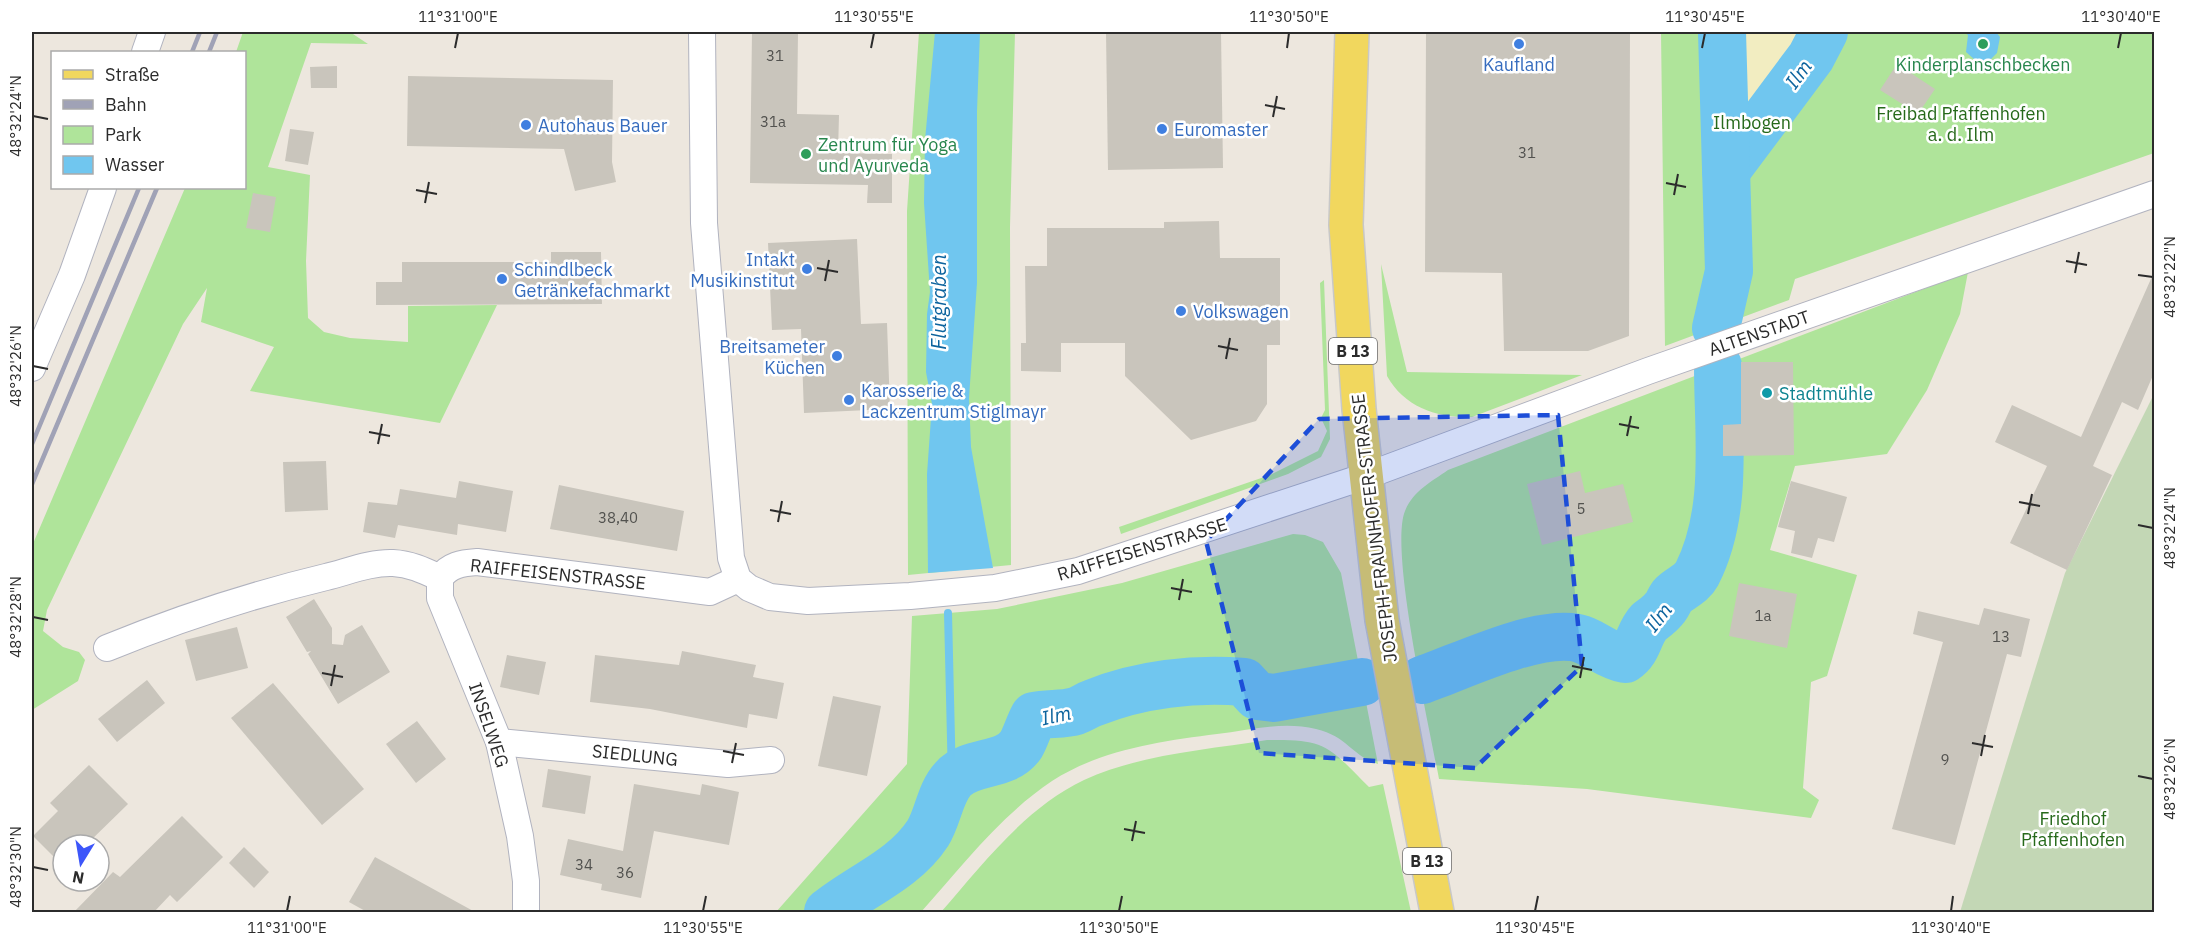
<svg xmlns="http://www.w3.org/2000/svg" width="2186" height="944" font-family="'IBM Plex Sans',sans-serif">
<rect width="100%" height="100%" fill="#ede7de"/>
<g fill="#afe49a">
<polygon points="243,32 350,32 368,44 311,43 268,167 310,175 306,261 308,318 324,332 350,338 408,342 408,306 497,305 440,423 250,391 274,347 201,322 207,288 183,324 47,610 43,631 63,647 79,652 85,660 78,681 32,710 32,546 185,188 244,188 244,52 236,52"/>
<polygon points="919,32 1015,32 1010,227 1011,565 908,575 907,211"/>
<polygon points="1661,32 2154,32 2154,153 1795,279 1789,300 1665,346"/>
<path d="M1381 264 1407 372 1582 375 1472 417C1438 418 1405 408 1387 376Z"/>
<path d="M1968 272 1960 314 1927 390 1887 454 1795 466 1770 550 1857 575 1827 676 1811 682 1803 788 1819 800 1811 818 1587 789 1439 779C1430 729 1389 550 1405 511 1413 491 1431 482 1448 470Z"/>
<polygon points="1324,280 1330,439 1321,457 1288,474 1121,534 1119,527 1270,475 1318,451 1327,431 1321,418 1325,410 1320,283"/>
<path d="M1293 534 1305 535 1323 542 1341 573 1378 764C1352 756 1347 736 1316 729 1283 721 1250 730 1217 734 1161 741 1100 750 1052 781 1001 815 961 867 921 912H776L907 764 912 616 997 609 1122 583Z"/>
<path d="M1267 740C1327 739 1328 746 1369 787L1383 784 1411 912H941C982 865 1025 808 1084 780 1141 754 1206 750 1267 740Z"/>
</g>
<polygon fill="#f2edc1" points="1736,32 1816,32 1738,133"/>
<polygon fill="#c3d7b5" points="2154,394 2154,912 1960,912 2065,573"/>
<g fill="#70c6ef">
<polygon points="935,32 980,32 977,111 977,283 969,398 971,447 993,568 928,573 927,474 932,404 926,372 927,314 930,292 924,203 925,140"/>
<polygon points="1963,32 1996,32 2000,37 1997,53 1989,61 1975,60 1966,52 1968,35"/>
</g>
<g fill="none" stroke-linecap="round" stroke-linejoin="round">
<polyline stroke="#70c6ef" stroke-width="8" points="948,613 952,781"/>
<g stroke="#70c6ef" stroke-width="48">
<polyline points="1726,171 1811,57 1824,32"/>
<polyline points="1716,328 1729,271 1722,32"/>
<path d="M1422 680C1462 666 1530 633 1571 637 1590 638 1604 655 1625 659 1639 650 1638 634 1649 622 1654 618 1659 615 1663 610 1668 606 1669 599 1673 595 1681 587 1691 585 1697 574 1729 511 1718 435 1718 366"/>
<path d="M828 912C860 886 904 870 928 833 938 817 940 793 953 779 971 759 1005 768 1021 745 1026 736 1029 725 1034 716 1048 713 1063 715 1076 711 1082 709 1087 705 1093 703 1140 684 1194 678 1244 682L1257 696 1274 698 1362 682"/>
</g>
</g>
<g fill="#c9c5bc">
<polygon points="752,32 798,32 797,114 839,115 838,153 892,154 892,203 867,203 868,185 750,183"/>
<polygon points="1106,32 1221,32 1223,168 1108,170"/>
<polygon points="1426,32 1630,32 1629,336 1588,351 1504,351 1502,273 1425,272"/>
<polygon points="1897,64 1935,89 1918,114 1880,90"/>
<polygon points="337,66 337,88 311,88 310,67"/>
<polygon points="408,76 613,80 612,162 616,182 575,191 564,149 407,146"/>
<polygon points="290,129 314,132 308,165 285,161"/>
<polygon points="253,193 276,197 270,232 246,228"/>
<polygon points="1219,221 1220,258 1280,258 1280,345 1267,345 1267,404 1256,421 1191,440 1125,376 1125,343 1061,343 1061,372 1021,371 1021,343 1026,343 1025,266 1047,266 1047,228 1164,228 1164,222"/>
<polygon points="857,239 861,324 887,323 890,409 804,413 801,329 772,330 768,243"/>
<polygon points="551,252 601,252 602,304 376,305 376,282 402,282 402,262 551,262"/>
<polygon points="2154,272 2154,373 2138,410 2122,402 2093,466 2112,475 2067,570 2010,543 2047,466 1995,442 2012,405 2081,437"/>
<polygon points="1741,362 1793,362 1794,455 1723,456 1723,425 1741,424"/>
<polygon points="326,461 328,510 285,512 283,462"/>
<polygon points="1580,471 1585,493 1623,484 1633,522 1542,545 1527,484"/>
<polygon points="459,481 513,491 506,532 458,524 457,535 398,525 395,538 363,532 368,502 397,505 400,489 456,498"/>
<polygon points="1791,481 1847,497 1834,542 1818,538 1812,558 1791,553 1795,531 1778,527"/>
<polygon points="559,485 684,511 677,551 550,529"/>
<polygon points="1739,583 1797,594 1787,648 1729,636"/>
<polygon points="314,599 332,628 332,644 343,645 345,635 362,625 390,672 338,704 308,654 311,651 307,652 286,617"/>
<polygon points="1984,608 2030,619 2021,657 2007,654 1955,845 1892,829 1943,642 1913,634 1918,611 1979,625"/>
<polygon points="237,627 248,668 196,681 185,640"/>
<polygon points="682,651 756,665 753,677 784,683 777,719 749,714 747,728 650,709 590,702 595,655 679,665"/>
<polygon points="507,655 546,662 539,695 500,687"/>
<polygon points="147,680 165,703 117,742 98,719"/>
<polygon points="273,683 364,789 322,825 231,718"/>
<polygon points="833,696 881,706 867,776 818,766"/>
<polygon points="417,721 446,759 416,783 386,744"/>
<polygon points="89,765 128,804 86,845 63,845 63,866 33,836 58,811 50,803"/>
<polygon points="548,769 591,776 585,814 542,807"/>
<polygon points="634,784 700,795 702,784 739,792 729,845 654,831 641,898 601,890 602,884 560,875 568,839 623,851"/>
<polygon points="182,816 223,857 177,902 170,895 154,912 74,912 113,872 120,877"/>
<polygon points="244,847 269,872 254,888 229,863"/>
<polygon points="375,857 475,912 367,912 349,902"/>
</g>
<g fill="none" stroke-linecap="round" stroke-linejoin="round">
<defs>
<g id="minor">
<polyline points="702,32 704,223 731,558 738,579 749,588 770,597 808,601 910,596 995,588 1078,571 1366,476 1648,371 2154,194"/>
<polyline points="145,52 152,32"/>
<polyline points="32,368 72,275 103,188"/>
<polyline points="440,578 440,598 499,742 520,836 526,881 526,912"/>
<path d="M440 578C449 565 462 563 477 562L710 592 738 579"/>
<path d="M107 648C178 619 251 595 326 577 347 572 371 562 393 563 411 564 425 571 440 578"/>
<polyline points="499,742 728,764 771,760"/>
</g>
<polyline id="major" points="1352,32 1346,225 1359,409 1382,620 1437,912"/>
</defs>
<use href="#minor" stroke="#b1b3bf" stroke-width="28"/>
<use href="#major" stroke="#c8c8c8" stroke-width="36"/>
<use href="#minor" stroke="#fff" stroke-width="26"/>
<use href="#major" stroke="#f1d75e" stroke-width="33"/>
<g stroke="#a0a2b6" stroke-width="4.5">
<polyline points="192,52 200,32"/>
<polyline points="209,52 217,32"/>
<polyline points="32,444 139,188"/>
<polyline points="32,484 157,188"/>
</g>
</g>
<path fill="#1d4ed8" fill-opacity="0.2" stroke="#1d4ed8" stroke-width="4.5" stroke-dasharray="12 8" stroke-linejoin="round" d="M1558 415 1582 666 1475 768 1259 753 1206 541 1319 419Z"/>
<path fill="none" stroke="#2b2b2b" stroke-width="2" d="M455 48 458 33M871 48 874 33M1287 48 1289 33M1702 48 1705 33M2118 48 2121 33M1265 105 1285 109M33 116 48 119M1273 117 1277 96M1666 183 1686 187M416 190 437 194M1674 195 1678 174M425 203 429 182M2066 261 2087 265M817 268 838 272M2075 273 2079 252M2138 275 2153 277M825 281 829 260M1218 346 1238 350M1226 359 1230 338M33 366 48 369M1619 424 1639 428M369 432 390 436M1627 436 1631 416M378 444 382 424M2019 502 2040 506M770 510 791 514M2028 514 2032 494M778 522 782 501M2138 525 2153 528M1171 588 1192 592M1179 600 1183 579M33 617 48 620M1572 666 1592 670M322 673 343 677M1580 678 1584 657M331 686 335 665M1972 743 1993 747M723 751 744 755M1981 756 1985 735M732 763 736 743M2138 776 2153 779M1124 829 1145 833M1132 841 1136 821M33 867 48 870M287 911 290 896M703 911 706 896M1119 911 1122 896M1535 911 1538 896M1951 911 1953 896"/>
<g fill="#3f7fe0" stroke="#fff" stroke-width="2">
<circle cx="1519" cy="44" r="6"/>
<circle cx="526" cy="125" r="6"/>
<circle cx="1162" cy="129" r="6"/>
<circle cx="807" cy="269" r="6"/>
<circle cx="502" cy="279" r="6"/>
<circle cx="1181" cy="311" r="6"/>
<circle cx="837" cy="356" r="6"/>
<circle cx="849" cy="400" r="6"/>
</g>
<g fill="#2e9e5b" stroke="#fff" stroke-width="2">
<circle cx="1983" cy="44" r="6"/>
<circle cx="806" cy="154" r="6"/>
</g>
<circle fill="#0f9aa8" stroke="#fff" stroke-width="2" cx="1767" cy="393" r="6"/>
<g text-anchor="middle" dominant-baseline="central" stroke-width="5" stroke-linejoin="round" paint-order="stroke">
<g font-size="15" fill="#52524f">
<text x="775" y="55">31</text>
<text x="773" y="121">31a</text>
<text x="1527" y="152">31</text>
<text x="1581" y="508">5</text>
<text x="618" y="517">38,40</text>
<text x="1763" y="615">1a</text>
<text x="2001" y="636">13</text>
<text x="1945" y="759">9</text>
<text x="584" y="864">34</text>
<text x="625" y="872">36</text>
</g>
<g fill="#fff" stroke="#6b6b6b" stroke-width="1.5">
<rect x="1329" y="338" width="48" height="26" rx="4.5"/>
<rect x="1403" y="848" width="48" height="26" rx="4.5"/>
</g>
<g font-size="16" font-weight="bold" fill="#2b2b2b">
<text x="1353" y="351">B 13</text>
<text x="1427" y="861">B 13</text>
</g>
<g font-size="18" fill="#366cbe" stroke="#fff" text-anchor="start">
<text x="1519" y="64" text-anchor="middle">Kaufland</text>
<text x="538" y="125">Autohaus Bauer</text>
<text x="1174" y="129">Euromaster</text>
<text x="795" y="259" text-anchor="end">Intakt<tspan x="795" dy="21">Musikinstitut</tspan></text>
<text x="514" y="269">Schindlbeck<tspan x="514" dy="21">Getränkefachmarkt</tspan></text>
<text x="1193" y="311">Volkswagen</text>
<text x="825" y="346" text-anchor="end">Breitsameter<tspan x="825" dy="21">Küchen</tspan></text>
<text x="861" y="390">Karosserie &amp;<tspan x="861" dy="21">Lackzentrum Stiglmayr</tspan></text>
</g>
<g font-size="18" fill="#27864d" stroke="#fff">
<text x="1983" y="64">Kinderplanschbecken</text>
<text x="818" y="144" text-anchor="start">Zentrum für Yoga<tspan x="818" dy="21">und Ayurveda</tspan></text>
</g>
<g font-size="18" fill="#26691a" stroke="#fff">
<text x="1961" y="113">Freibad Pfaffenhofen<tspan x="1961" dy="21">a. d. Ilm</tspan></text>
<text x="1752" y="122">Ilmbogen</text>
<text x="2073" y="818">Friedhof<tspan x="2073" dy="21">Pfaffenhofen</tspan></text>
</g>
<g font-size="18" fill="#2b2b2b" stroke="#fff">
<text transform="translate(1759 333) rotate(-19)">ALTENSTADT</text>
<text transform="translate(1374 528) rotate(-97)">JOSEPH-FRAUNHOFER-STRASSE</text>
<text transform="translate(1142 549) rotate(-17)">RAIFFEISENSTRASSE</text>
<text transform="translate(558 574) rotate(6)">RAIFFEISENSTRASSE</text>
<text transform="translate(489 725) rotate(71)">INSELWEG</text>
<text transform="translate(635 755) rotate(6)">SIEDLUNG</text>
</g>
<g font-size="18" fill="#0d838f" stroke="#fff" text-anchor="start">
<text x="1779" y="393">Stadtmühle</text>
</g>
<g font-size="20" font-style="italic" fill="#0d649e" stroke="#fff">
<text transform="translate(1798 74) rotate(-54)">Ilm</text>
<text transform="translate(938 302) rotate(-90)">Flutgraben</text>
<text transform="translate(1658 617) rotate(-52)">Ilm</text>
<text transform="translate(1056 715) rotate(-12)">Ilm</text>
</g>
</g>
<rect width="2186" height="944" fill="none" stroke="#ffffff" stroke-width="66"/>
<rect x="51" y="51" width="195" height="138" fill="#ffffff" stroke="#aaaaaa" stroke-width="1.5"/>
<rect x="63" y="70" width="30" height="9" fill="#f1d75e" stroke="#aaaaaa" stroke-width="1.5"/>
<text x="105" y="81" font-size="18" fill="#2b2b2b">Straße</text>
<rect x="63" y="100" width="30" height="9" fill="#a0a2b6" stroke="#aaaaaa" stroke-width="1.5"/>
<text x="105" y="111" font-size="18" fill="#2b2b2b">Bahn</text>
<rect x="63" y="126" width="30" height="18" fill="#afe49a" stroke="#aaaaaa" stroke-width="1.5"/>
<text x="105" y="141" font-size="18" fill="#2b2b2b">Park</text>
<rect x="63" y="156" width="30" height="18" fill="#70c6ef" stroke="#aaaaaa" stroke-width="1.5"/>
<text x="105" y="171" font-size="18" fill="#2b2b2b">Wasser</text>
<g transform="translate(81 863) rotate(191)"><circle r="28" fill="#ffffff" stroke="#aaaaaa" stroke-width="1.5"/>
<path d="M0-4.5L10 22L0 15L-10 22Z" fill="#3d56fa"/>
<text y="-9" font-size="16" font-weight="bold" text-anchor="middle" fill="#2b2b2b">N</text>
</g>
<rect x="33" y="33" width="2120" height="878" fill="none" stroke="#2b2b2b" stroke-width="2"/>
<g font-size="15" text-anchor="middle" fill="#2b2b2b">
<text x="458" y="22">11°31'00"E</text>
<text x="874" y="22">11°30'55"E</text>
<text x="1289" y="22">11°30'50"E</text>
<text x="1705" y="22">11°30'45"E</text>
<text x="2121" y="22">11°30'40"E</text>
<text transform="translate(16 116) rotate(-90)" y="5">48°32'24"N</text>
<text transform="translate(2170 277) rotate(-90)" y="5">48°32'22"N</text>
<text transform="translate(16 366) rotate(-90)" y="5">48°32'26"N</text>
<text transform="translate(2170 528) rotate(-90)" y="5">48°32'24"N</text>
<text transform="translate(16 617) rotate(-90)" y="5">48°32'28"N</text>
<text transform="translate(2170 779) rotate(-90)" y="5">48°32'26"N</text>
<text transform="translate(16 867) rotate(-90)" y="5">48°32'30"N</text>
<text x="287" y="933">11°31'00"E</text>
<text x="703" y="933">11°30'55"E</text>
<text x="1119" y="933">11°30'50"E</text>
<text x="1535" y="933">11°30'45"E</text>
<text x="1951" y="933">11°30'40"E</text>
</g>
</svg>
